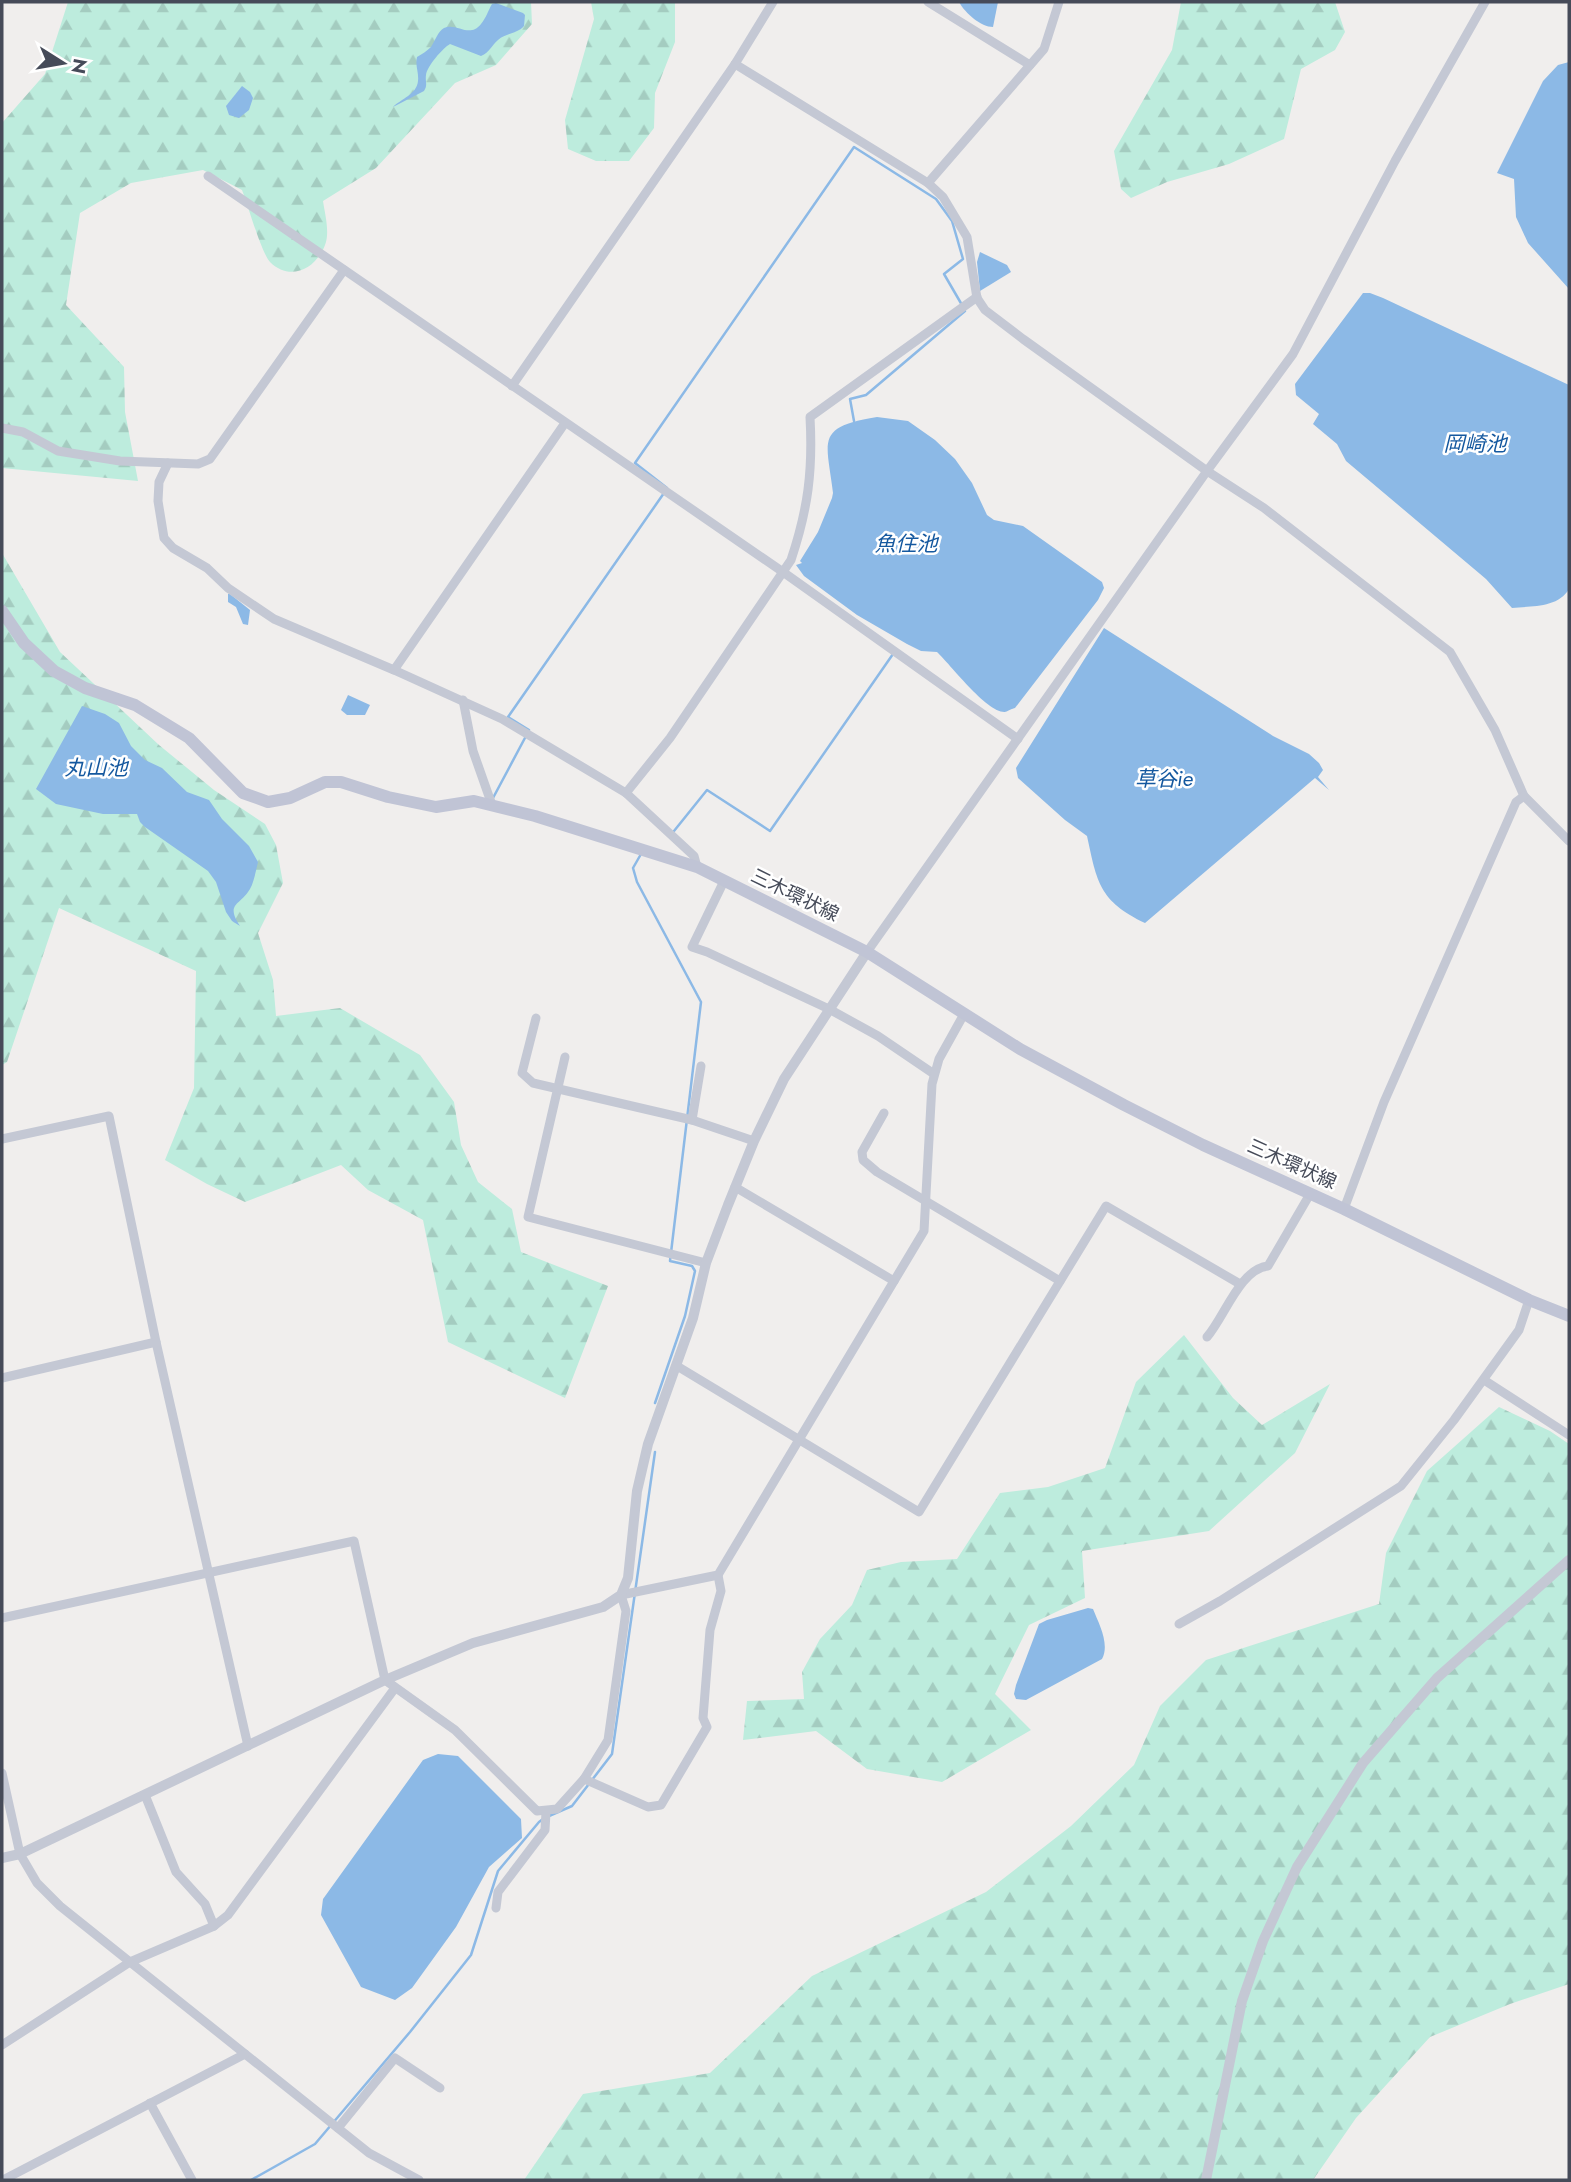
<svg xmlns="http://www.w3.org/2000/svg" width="1571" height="2182" font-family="Jost,'Noto Sans JP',sans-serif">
<defs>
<pattern id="forest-firs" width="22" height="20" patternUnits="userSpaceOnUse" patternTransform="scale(1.75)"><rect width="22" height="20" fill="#bdecdd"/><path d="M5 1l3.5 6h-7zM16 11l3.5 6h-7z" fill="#a4ccc0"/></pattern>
</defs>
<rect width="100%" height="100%" fill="#f0eeed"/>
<g fill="url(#forest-firs)">
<path d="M68 2H531L532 24 496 65 455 83 376 168 323 201C325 214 330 233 325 245 316 269 290 282 270 262 261 252 248 205 242 190L203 170 131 183 80 213 66 305 124 367 125 412 138 481 2 468V123L45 74Z"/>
<polygon points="591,2 675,2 675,42 655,93 654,128 629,161 596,161 568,149 565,120 594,19"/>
<polygon points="1181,2 1335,2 1345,32 1335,50 1301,69 1284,139 1229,164 1167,182 1131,198 1121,189 1114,151 1172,50"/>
<polygon points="2,553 60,652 159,745 214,790 265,824 276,845 283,883 258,933 273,980 276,1016 340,1008 420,1055 454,1102 461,1145 478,1182 512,1209 521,1252 608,1286 565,1398 448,1342 423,1220 368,1190 341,1165 245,1202 207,1184 165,1160 194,1088 196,971 59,908 7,1062 2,1065"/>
<polygon points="1184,1335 1233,1398 1262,1425 1330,1384 1295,1453 1209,1531 1082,1551 1085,1598 1029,1625 995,1694 1031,1730 942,1782 867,1769 816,1731 743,1740 747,1701 804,1699 802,1672 820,1639 852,1605 867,1570 901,1562 957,1559 1000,1493 1048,1487 1105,1468 1136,1382"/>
<polygon points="1499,1407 1550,1431 1569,1444 1569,1984 1510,2004 1430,2037 1356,2118 1313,2180 524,2180 583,2094 710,2073 812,1976 986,1892 1071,1826 1134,1765 1160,1706 1206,1660 1379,1604 1386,1553 1427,1471"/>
</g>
<g fill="#8cb9e6">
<path d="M959 2H998L993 27C981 27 965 13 959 2Z"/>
<path d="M496 3 523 13 525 15 524 26C517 34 506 33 498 40 491 46 490 52 481 56L450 44C443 48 427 66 426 75 425 82 428 85 424 91L393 107C401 99 417 94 418 81 419 73 415 66 417 57 422 54 427 51 431 47 435 41 438 31 444 28 457 22 469 39 481 24 486 18 488 11 492 4Z"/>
<polygon points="1569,62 1569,289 1528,243 1516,217 1514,179 1497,173 1543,81 1558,65"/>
<polygon points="242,86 250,92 253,98 249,110 239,118 229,115 226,106"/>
<polygon points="980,252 1007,265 1011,272 980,291 977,262"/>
<path d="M1363 293H1370L1383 298 1569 385V589C1558 608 1531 606 1512 608L1486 579 1346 461 1337 444 1313 424 1319 414 1296 395 1295 384Z"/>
<path d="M877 417 908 421 935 440 955 459 972 483 987 515 994 520 1023 526 1102 582 1104 588 1098 600 1015 708C1013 708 1006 712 1005 712 987 713 950 664 937 652L921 651 907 644 857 615 804 576 796 565 802 563 800 561 818 532 832 498 833 493C827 441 814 427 877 417Z"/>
<polygon points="228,594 230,594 250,610 248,625 243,624 236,607 228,602"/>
<path d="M1104 628 1273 736 1309 754 1319 763 1323 770 1318 777 1329 790 1315 778 1145 923C1099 901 1097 882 1087 836L1065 820 1018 778 1016 768Z"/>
<polygon points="348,695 370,705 365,715 347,715 341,710"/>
<path d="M82 706 105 714 119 723 131 746 145 760 162 768 187 792 209 800 222 819 249 846 258 862C256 870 254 882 250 889 240 906 225 903 240 926L232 921 226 912 216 882 208 871 145 827 140 822 137 814H103L56 804 36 789Z"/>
<path d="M1088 1608 1093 1609C1099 1624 1110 1644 1102 1659L1026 1700 1016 1699 1014 1694 1016 1685 1039 1624 1047 1620Z"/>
<polygon points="438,1754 458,1756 521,1819 522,1838 489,1867 456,1927 412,1988 395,2000 361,1987 321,1915 323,1899 423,1760"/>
</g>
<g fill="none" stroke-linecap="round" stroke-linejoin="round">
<g stroke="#8cb9e6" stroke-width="2.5">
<polyline points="854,421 850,399 866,395 965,311"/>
<polyline points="667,488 635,463 854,147 936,199 952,221 963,259 944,274 962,305"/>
<polyline points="529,730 508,717 664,493"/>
<polyline points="493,798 526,736"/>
<polyline points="674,831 707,790 770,831 893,654"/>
<polyline points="641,854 633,868 637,882 701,1002 670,1261 692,1266 695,1271 685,1316 655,1403"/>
<polyline points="549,1816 572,1806 612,1754 655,1452"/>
<polyline points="251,2180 315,2144 410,2032 471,1955 498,1871 539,1822 543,1819"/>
</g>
<g stroke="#c4c8d4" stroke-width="9">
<polyline points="928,2 1030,65"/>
<polyline points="735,64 928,183 943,197 967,237 977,298 985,310 1023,339 1207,471 1264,508 1450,652 1495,730 1524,796 1569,841"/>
<polyline points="208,176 783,572 1018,739"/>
<polyline points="928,183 1044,49 1059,2"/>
<polyline points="512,386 735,64 773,2"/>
<polyline points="2,428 23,432 58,451 120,461 198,464 210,459 344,270"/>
<polyline points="168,463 159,482 158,501 164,538 173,548 207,568 228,588 274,619 394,670 502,719 626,793 694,856 697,867"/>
<polyline points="394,670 565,423"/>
<polyline points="463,700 473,751 492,805"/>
<path d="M626 793 670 738 791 560C808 509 813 471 810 417L977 297"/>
<polyline points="724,881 692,947 707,952 829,1009 878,1036 934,1074"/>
<polyline points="867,952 1207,471 1293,354 1395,161 1485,2"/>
<polyline points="536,1018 522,1073 533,1083 692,1120 754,1141"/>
<polyline points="565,1057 528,1217 706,1263"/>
<polyline points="884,1113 862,1152 863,1160 877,1172 1060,1281"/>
<polyline points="692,1120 701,1066"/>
<polyline points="2,1139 109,1116 156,1342 248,1746"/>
<polyline points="735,1187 894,1281"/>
<polyline points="1344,1209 1384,1102 1516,802 1524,796"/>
<path d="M1207 1337C1225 1316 1240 1269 1268 1266L1310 1194"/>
<polyline points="677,1366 919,1512 1106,1206 1240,1284"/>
<polyline points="2,1378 156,1342"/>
<polyline points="1484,1380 1569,1435"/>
<polyline points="2,1618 354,1541 385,1680 455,1730 537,1811 557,1809 584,1779 608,1740 626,1611 621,1595 718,1575 924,1231 932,1084 939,1059 964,1014"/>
<polyline points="1179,1624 1220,1601 1401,1486 1454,1420 1519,1330 1529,1300"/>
<polyline points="2,1773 20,1854 37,1883 60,1906 130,1962 369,2153 419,2180"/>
<polyline points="584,1779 648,1807 661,1805 707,1727 703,1718 710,1630 721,1591 718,1575"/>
<polyline points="145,1795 176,1872 205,1904 214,1926"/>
<polyline points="496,1908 498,1892 545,1830 546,1812"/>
<polyline points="2,2045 130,1962 214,1926 228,1915 395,1688"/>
<polyline points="150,2103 192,2180"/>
<polyline points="338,2128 395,2058 440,2088"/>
<polyline points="3,2180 245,2054"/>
</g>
<g stroke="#c4c8d4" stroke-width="10">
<polyline points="2,1858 20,1854 385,1680 473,1643 603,1607 621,1595 628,1578 637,1491 648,1444 693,1318 706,1263 728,1205 754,1141 784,1079 867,952"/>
<polyline points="1206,2180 1242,2001 1263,1941 1297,1867 1363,1763 1437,1678 1569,1560"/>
</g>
<polyline stroke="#c0c4d5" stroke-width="12" points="2,611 24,643 54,671 85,688 135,705 189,738 243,793 268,802 290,798 325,782 341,782 388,797 436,807 474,801 535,816 697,867 867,952 1020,1049 1124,1105 1203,1145 1344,1209 1529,1300 1569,1316"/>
</g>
<g text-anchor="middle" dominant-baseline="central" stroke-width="5" stroke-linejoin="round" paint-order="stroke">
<g font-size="19" fill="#464b59" stroke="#fff">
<text transform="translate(795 895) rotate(26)">三木環状線</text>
<text transform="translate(1292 1164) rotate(24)">三木環状線</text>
</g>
<g font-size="21" font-style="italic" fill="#14589f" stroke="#fff">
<text x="1475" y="444">岡崎池</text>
<text x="906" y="544">魚住池</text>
<text x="96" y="768">丸山池</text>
<text x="1164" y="779">草谷ie</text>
</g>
</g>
<rect width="1571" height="2182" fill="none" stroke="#464b59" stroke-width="7"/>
<g transform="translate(63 63) rotate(101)" stroke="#ffffff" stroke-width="5" paint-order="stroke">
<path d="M0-5L12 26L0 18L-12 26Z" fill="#464b59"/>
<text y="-10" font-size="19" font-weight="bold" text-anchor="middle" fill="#464b59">N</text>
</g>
</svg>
